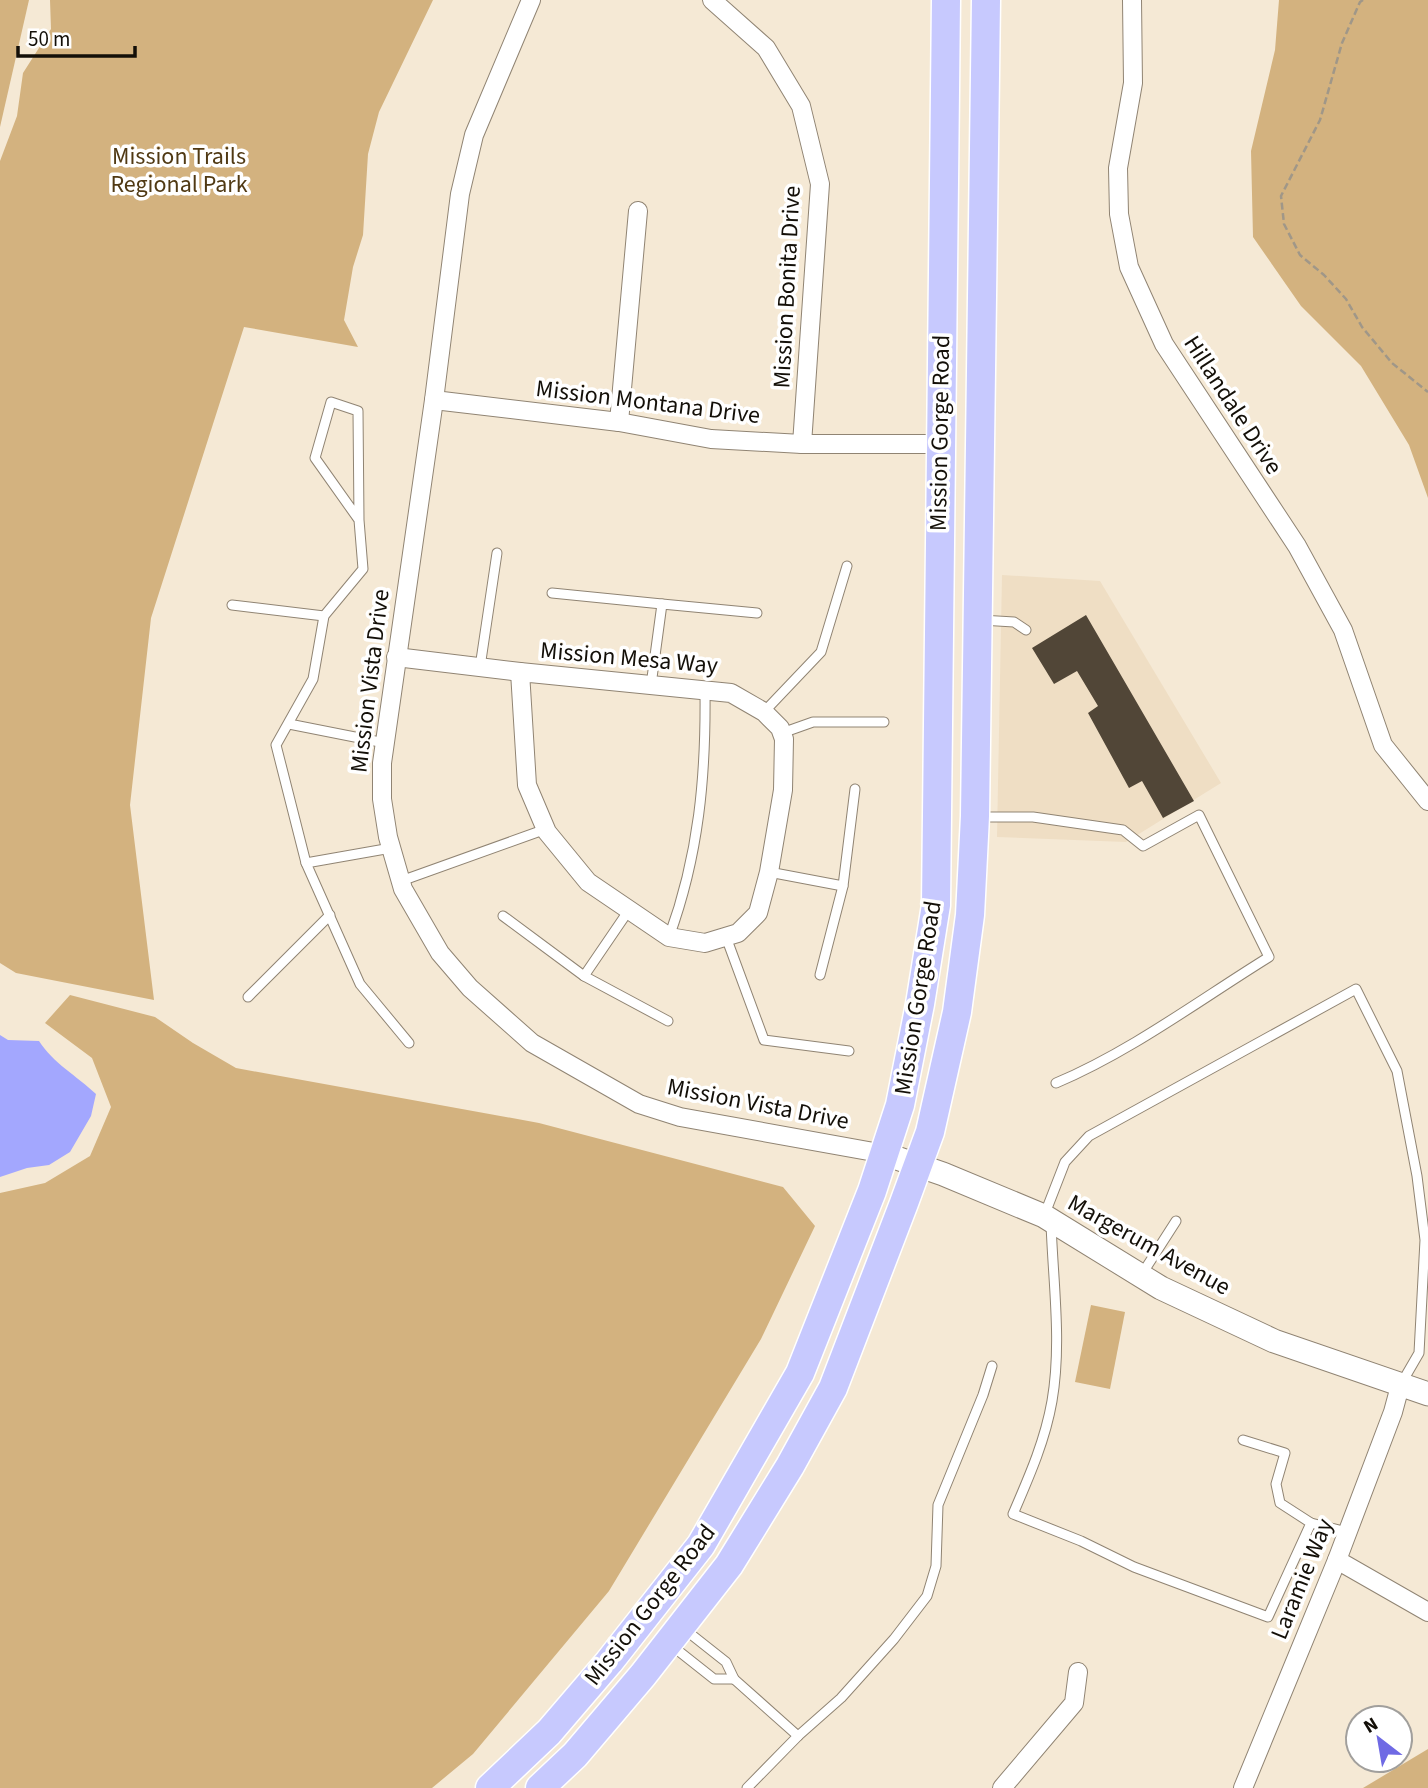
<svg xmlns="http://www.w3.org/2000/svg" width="1428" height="1788" font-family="'Source Sans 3',sans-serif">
<rect width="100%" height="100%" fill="#f5e9d5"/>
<polygon fill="#efdec4" points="1002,575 1100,581 1221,783 1126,842 997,837"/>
<g fill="#d3b27f">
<polygon points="0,0 29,0 0,127"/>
<polygon points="50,0 433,0 379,112 368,154 363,235 353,267 344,320 358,347 244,327 151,618 130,805 154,1000 16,973 0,963 0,161 17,116 23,73 51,29"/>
<polygon points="1279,0 1428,0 1428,498 1409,445 1361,366 1301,306 1253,237 1251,151 1275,50"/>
<polygon points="70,995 155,1017 193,1043 236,1068 539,1123 783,1187 815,1226 761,1339 609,1591 473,1754 432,1788 0,1788 0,1193 45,1183 90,1156 111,1107 92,1058 45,1023"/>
<polygon points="1091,1305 1125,1312 1110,1389 1075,1382"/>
<polygon points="1428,1749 1428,1788 1363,1788"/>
</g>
<path fill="#a3a7fe" d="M0 1035 8 1040 39 1041C53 1063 77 1076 96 1094L91 1116 70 1152 49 1165 27 1168 0 1177Z"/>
<polygon fill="#514637" points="1086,615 1194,801 1163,818 1142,781 1129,788 1088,713 1098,706 1077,671 1054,684 1032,648"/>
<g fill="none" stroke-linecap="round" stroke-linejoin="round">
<defs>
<g id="service">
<polyline points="552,593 662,604"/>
<polyline points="232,605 324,616"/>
<polyline points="981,620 1014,622 1026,630"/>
<polyline points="480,667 497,553"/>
<polyline points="651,685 662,604 757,613"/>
<polyline points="764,712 821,652 847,566"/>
<polyline points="289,724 385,743"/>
<polyline points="782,733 813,722 884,722"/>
<path d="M980 817H1033L1123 830 1143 846 1199 815 1269 957C1201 999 1130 1052 1056 1083"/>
<polyline points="391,848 306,863 360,984 409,1043"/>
<polyline points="306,863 276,745 313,679 324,616 363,569 359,520 358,411 331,402 315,458 359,520"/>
<polyline points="769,872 843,886"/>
<polyline points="401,881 546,829"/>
<polyline points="503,916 584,976 629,910"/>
<path d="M669 937C699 855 706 776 705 690"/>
<polyline points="726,937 764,1040 849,1051"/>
<polyline points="820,975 843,886 855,789"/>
<polyline points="584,976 668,1021"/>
<polyline points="248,997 330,915"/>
<polyline points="1044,1216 1065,1162 1089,1136 1356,989 1397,1071 1417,1176 1425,1240 1419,1353 1401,1384"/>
<path d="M1051 1223C1053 1282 1062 1343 1052 1401 1045 1441 1029 1477 1013 1514L1081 1541 1134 1567 1268 1617 1311 1523 1280 1503 1276 1484 1285 1453 1243 1440"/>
<polyline points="1142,1274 1176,1221"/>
<polyline points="1311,1523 1347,1532"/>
<polyline points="683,1628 726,1662 734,1679 798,1736"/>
<polyline points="671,1645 714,1679 734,1679"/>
<polyline points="747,1788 798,1736 841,1698 894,1639 927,1596 936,1566 938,1505 983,1395 992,1366"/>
</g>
<g id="minor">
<polyline points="531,0 474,135 460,194 434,400 382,763 382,799 388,837 403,889 440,953 470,988 532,1043 639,1104 680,1117 885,1154"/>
<polyline points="712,0 766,48 801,106 820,184 802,444"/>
<polyline points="1132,0 1133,83 1118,168 1119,214 1129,267 1164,344 1297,546 1343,630 1383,745 1428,801"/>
<polyline points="434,400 619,422 711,439 802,444 940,444"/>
<polyline points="619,422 638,211"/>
<polyline points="396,657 520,672"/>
<polygon points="520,672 731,693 764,712 780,728 784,739 783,790 769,872 758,913 738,933 705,943 669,937 588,882 547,832 527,785"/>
<polyline points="1337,1560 1428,1612"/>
<polyline points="1002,1788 1074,1703 1078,1672"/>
<polyline points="1243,1788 1337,1560 1393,1412 1400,1386"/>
</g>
<polyline id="tertiary" points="885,1154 943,1174 1044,1216 1161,1288 1274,1341 1428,1394"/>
<g id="primary">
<polyline points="490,1788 549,1732 609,1662 701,1545 800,1373 872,1191 900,1105 920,1004 936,905 946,0"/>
<polyline points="540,1788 575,1755 643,1675 729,1565 790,1466 833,1388 904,1203 930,1132 957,1012 970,915 975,816 986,0"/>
</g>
</defs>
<use href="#service" stroke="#908473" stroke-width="11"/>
<use href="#minor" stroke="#908473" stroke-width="20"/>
<use href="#tertiary" stroke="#908473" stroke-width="25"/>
<use href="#primary" stroke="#fff" stroke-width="31"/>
<polyline stroke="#a09788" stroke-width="2.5" stroke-dasharray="7 3.5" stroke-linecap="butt" points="1363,0 1360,2 1342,43 1320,120 1281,196 1284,224 1300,255 1324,275 1346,299 1362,327 1392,363 1428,392"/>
<use href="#service" stroke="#fff" stroke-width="9"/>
<use href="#minor" stroke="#fff" stroke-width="18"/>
<use href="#tertiary" stroke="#fff" stroke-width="23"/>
<use href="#primary" stroke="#c7c9fe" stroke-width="28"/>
</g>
<g text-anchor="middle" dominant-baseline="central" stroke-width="7" stroke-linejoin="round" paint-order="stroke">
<g font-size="24" fill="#503913" stroke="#fff">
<text x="179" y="156">Mission Trails<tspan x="179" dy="28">Regional Park</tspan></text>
</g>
<g font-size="24" fill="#130f08" stroke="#fff">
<text transform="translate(787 287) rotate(-87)">Mission Bonita Drive</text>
<text transform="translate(648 402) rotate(7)">Mission Montana Drive</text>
<text transform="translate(1233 405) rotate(57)">Hillandale Drive</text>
<text transform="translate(940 433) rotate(-89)">Mission Gorge Road</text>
<text transform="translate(629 658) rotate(5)">Mission Mesa Way</text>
<text transform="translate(370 681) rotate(-83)">Mission Vista Drive</text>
<text transform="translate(918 998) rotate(-81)">Mission Gorge Road</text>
<text transform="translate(758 1104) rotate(11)">Mission Vista Drive</text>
<text transform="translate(1149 1245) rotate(29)">Margerum Avenue</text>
<text transform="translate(1302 1579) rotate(-68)">Laramie Way</text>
<text transform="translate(650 1605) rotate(-52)">Mission Gorge Road</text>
</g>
</g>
<g transform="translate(1379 1739) rotate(329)"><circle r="33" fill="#ffffff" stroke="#a19f9c" stroke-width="2"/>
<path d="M0-5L12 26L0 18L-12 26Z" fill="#6f6ae4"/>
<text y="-10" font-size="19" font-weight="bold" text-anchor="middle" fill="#130f08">N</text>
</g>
<path d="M18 46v10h117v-10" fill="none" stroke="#130f08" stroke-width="3.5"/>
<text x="28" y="46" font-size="21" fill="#130f08" stroke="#ffffff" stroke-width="5" paint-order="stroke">50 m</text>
</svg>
